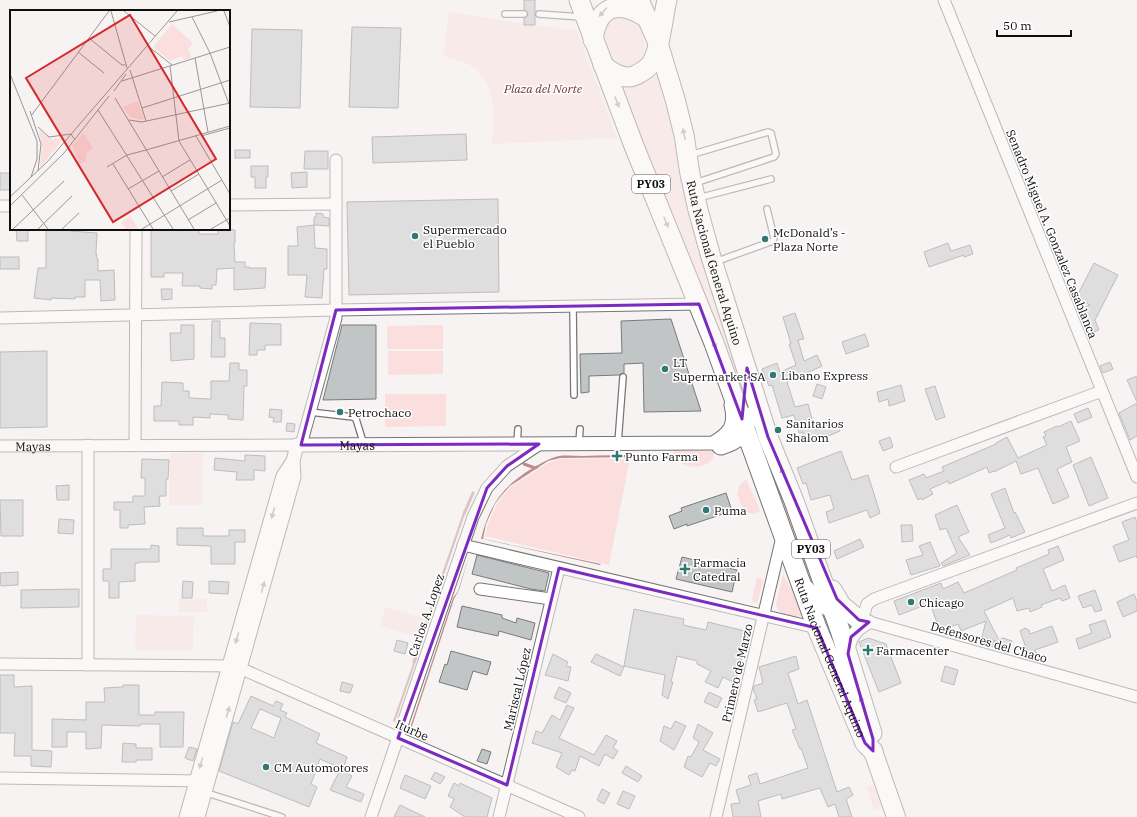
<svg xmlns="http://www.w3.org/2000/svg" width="1137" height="817" font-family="'IBM Plex Serif',serif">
<rect width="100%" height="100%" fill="#f7f3f3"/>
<g fill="#fbdfdf">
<path d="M612 11 638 23C641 31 645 40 645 50 644 65 624 74 614 61 608 53 606 41 603 32Z"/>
<path d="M449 12 566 30H577L617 138 492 144C493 114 499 83 470 65 462 61 452 59 443 56Z"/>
<polygon points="658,71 669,113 684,187 744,398 744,403 620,83"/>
<polygon points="443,325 443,349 387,349 387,326"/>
<polygon points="388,351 443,351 443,374 388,375"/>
<polygon points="385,394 446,394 446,426 385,427"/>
<polygon points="753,404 824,602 814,590 751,430"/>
<path d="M674 451H712L714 452 713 458 709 463C695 470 680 467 673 454Z"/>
<polygon points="170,453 203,453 203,505 169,505"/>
<polygon points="630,458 609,565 485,536 488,524 496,506 502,497 511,487 548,463 560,459"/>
<path d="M746 479 760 510 759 512C745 519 741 505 737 493L740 485Z"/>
<path d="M783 575 790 587H795L803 615C793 619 778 615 776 604Z"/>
<polygon points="757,577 763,580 763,582 757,603 753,602 752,600"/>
<rect x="179" y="599" width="28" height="13"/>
<polygon points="385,607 424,618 418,637 380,626"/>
<polygon points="136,615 194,616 193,651 135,650"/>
<path d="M872 785C876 787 882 800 881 805 881 807 879 808 877 810L873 809 867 788 868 786Z"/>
</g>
<g fill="#c08b8c">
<path d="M638 455V457L560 458 548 461 510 486 501 496 495 504 486 524 483 539H481C489 506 502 487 531 469 540 464 549 458 559 456 566 455 575 456 583 456 602 455 620 455 638 455Z"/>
<polygon points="464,510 466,511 429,618 427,617"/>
<polygon points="483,539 484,539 601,564 600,565"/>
<polygon points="470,553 459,590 454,599 410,732 409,731 453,598 458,591"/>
<polygon points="415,658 417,658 395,722 393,721"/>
</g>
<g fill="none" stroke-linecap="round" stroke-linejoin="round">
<g stroke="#c08b8c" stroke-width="3">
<polyline points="524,464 535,468 537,467"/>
<polyline points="464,514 473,493"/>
<polyline points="414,662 430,614"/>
</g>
</g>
<g fill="#c1c5c5" stroke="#787b7a" fill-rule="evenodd">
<polygon points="524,0 535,0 535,25 524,25 524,18 527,16 528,14 526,11 524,10"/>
<polygon points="352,27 401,28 398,108 349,107"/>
<polygon points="252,29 302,30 300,108 250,107"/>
<polygon points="466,134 467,160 373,163 372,137"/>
<rect x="235" y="150" width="15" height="8"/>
<polygon points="305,151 328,151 328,169 304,169"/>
<polygon points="251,166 268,166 268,177 266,177 266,188 255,188 255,177 251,177"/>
<polygon points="307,172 307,187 292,188 291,173"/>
<rect x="0" y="173" width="11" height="17"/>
<polygon points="498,199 499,292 349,295 347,202"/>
<polygon points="316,213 323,214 323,217 329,218 329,226 314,225 314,217 316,217"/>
<polygon points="314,225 315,248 327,249 327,269 324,269 322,298 305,297 307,275 288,275 288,246 298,246 297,227"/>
<polygon points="16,229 28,229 28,241 17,241"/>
<polygon points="46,229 70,229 70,231 97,233 96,252 97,259 98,259 98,271 114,270 115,300 101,301 100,280 85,280 85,297 75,297 75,299 51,298 51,300 34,298 38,268 46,268"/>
<polygon points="151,229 199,229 199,234 218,234 218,229 235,230 235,243 234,243 235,262 245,262 245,267 249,267 249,268 266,268 265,288 234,290 234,268 217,269 216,285 212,285 212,289 200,288 200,286 182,286 183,273 164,273 164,277 151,277"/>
<polygon points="948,243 951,251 970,245 973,254 964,257 964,255 929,267 924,252"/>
<rect x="0" y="257" width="19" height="12"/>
<polygon points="1094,263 1118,275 1095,320 1099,330 1088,334 1078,310 1090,305 1076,298"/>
<polygon points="161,289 172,289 172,299 162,300"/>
<polygon points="795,313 804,339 798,340 804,361 817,355 822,366 787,382 795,407 808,404 815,430 836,422 840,431 826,437 826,435 800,442 798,438 803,435 803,432 799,433 794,415 782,418 772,385 769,386 762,369 777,363 780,372 796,365 789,344 791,344 783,317"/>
<polygon points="671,319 701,411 644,412 643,363 624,364 624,373 619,375 589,376 589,392 581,393 580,354 622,353 621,321"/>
<polygon points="212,321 220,321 220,338 225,338 225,357 211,357"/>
<polygon points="250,323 281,324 281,345 265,345 265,350 257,350 257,355 249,355"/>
<polygon points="181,325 194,325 194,359 171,361 170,333 181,333"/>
<polygon points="342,325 376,325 376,399 323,400"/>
<polygon points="865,334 869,346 846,354 842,342"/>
<polygon points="47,351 47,427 0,428 0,352"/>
<polygon points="1110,362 1113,369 1103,373 1100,366"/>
<polygon points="230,363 239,363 239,370 247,370 247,386 244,386 243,420 228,419 228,415 210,414 210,418 193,417 193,425 179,425 179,421 154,421 154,406 161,406 162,382 183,383 183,391 189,391 189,398 211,399 211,381 229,381"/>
<polygon points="1137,376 1137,402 1127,380"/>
<polygon points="817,384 826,387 822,399 813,396"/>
<polygon points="901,385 905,401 889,406 888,399 879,402 877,392"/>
<polygon points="935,386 945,417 936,420 925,389"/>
<polygon points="1137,403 1137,436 1130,440 1119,413"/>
<polygon points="1088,408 1092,417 1078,423 1074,414"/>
<polygon points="270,409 282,410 281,422 273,422 274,418 269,417"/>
<polygon points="1071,421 1080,441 1066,447 1072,462 1057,469 1069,497 1053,504 1038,468 1021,474 1016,461 994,472 994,471 989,473 987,467 985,468 949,484 948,481 930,489 933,494 922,500 921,498 918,500 909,480 924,474 926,478 944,471 942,467 996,444 996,443 1007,437 1018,458 1047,445 1043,437 1046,436 1044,432 1057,426 1058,427"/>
<polygon points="287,423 295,424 294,432 286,431"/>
<polygon points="890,437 893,447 883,451 879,441"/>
<polygon points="841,451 852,480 868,475 880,513 870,518 867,510 829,523 826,512 834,509 830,495 811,500 806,483 803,484 797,468"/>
<polygon points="245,455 265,456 265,471 254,470 254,480 236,480 237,472 214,470 215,458 245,461"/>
<polygon points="1091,457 1108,498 1089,506 1073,465"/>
<polygon points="142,459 169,460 168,479 166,479 166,496 159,496 160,506 144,507 145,524 128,525 128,528 120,528 120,510 114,510 114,502 133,502 133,496 145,496 145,478 141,478"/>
<polygon points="69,485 69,500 57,500 56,486"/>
<polygon points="1005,488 1014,513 1015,512 1025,532 1011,538 1010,535 991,543 988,535 1005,528 991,494"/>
<polygon points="726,493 732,511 687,526 687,524 674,529 669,516 682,511 681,508"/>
<polygon points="0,500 23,500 23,536 1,536"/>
<polygon points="957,505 969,532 958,537 970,555 943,566 941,563 957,553 946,528 940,530 935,515"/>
<polygon points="1135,517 1137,522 1137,558 1136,556 1119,562 1113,546 1129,540 1122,522"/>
<polygon points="59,519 74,520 73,534 58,533"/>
<polygon points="901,525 912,525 913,541 902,542"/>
<polygon points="177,528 203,528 203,536 229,536 229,530 245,530 245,542 235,542 235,564 211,564 211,546 177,545"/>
<polygon points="860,539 864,547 837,559 834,551"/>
<polygon points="930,542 940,566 911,575 906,560 923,555 919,546"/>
<polygon points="151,545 159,546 159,562 139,562 139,563 135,563 135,581 119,582 119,598 109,598 109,581 103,581 103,569 111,569 111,549 151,549"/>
<polygon points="1058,546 1064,560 1043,569 1052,591 1065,585 1070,598 1062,601 1060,598 1049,602 1041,605 1042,607 1030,612 1029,608 1017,611 1013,598 984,611 999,640 1003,638 1012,641 1008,654 1001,651 1002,649 985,645 996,641 982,637 986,621 961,631 958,624 940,631 930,603 899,615 894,601 941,583 943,589 958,582 964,593 1017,570 1016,568 1049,554 1048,550"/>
<polygon points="477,555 549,573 545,591 531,589 472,574"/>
<polygon points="682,557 737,570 732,592 676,579"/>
<polygon points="18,572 18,585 1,586 0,573"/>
<polygon points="183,581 193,582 192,598 182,598"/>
<polygon points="209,581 229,582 228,594 209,593"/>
<polygon points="79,589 79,607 21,608 21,590"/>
<polygon points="1095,590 1102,610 1095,612 1092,605 1083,608 1078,596"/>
<polygon points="1134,594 1137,601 1137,611 1123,617 1117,602"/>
<polygon points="462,606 502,615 502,618 516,623 517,618 535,623 531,640 499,631 498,636 457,627"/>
<polygon points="634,609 684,619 683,625 706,630 708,622 749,632 735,683 723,677 718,688 705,682 711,671 697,664 697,661 677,656 671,682 673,682 668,699 662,695 665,675 624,666"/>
<polygon points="1105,620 1111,637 1079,649 1076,639 1092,633 1089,625"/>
<polygon points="1052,626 1058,642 1035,650 1037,654 1028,653 1020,631 1025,628 1029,630 1030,634"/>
<polygon points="868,638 886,644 901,683 879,692 859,642"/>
<polygon points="397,640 408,643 405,654 394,651"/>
<polygon points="451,651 491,662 487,675 473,671 467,690 439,682 445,664 447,665"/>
<polygon points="553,654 568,662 566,666 571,667 568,681 545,675"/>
<polygon points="596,654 624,667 620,676 591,662"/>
<polygon points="796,656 799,669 788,673 798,704 807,700 837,792 849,787 853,795 846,799 852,817 839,817 835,804 828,807 820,788 782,799 781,794 758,801 761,817 733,817 731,804 740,803 736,790 751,785 748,776 757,773 760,784 808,768 801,748 800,749 792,730 796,729 787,703 758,712 754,700 757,699 753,689 754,686 763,683 759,667"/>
<polygon points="945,666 958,670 954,685 941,681"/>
<polygon points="0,675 14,675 14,687 32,686 32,750 52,751 51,767 31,766 31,756 14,756 15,733 0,733"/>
<polygon points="342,682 353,685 350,693 340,691"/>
<polygon points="123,685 139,685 139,715 155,715 155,712 184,712 183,747 160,747 160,724 140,724 140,726 102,725 101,748 86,749 86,732 67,732 67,747 52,747 52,719 86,720 86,702 105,702 104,688 123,687"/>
<polygon points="559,687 571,693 566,703 554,698"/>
<polygon points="709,692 722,698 717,708 704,702"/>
<path d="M251 696 273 706 276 701 283 704 280 710 287 713 285 717 320 734 316 743 347 757 343 769 320 759 311 784 317 787 309 807 219 771 233 722 238 724ZM260 709 281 718 274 738 251 728Z"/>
<polygon points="567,705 574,708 559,738 594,755 606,735 617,741 613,748 618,751 613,759 605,754 599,766 580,756 575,771 572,770 569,775 556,767 562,753 532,743 536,731 542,733 552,715 560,720"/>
<polygon points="675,721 686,726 674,750 660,741 664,726 671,729"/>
<polygon points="698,724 713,733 703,750 720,759 716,766 710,763 702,777 684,767 688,756 691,757 699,742 693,738"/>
<polygon points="123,743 136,744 136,748 152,748 152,760 136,760 136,762 122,762"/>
<polygon points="189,747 197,749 193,761 185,758"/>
<polygon points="482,749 491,752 487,764 477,761"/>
<polygon points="626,766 642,776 638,782 622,773"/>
<polygon points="340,770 352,776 346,787 364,794 361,802 330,790"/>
<polygon points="435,772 445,777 440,784 431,779"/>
<polygon points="405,775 431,786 425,799 400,788"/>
<polygon points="454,783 459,786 460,783 492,798 487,817 465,817 450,807 454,799 448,796"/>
<polygon points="602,789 610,793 604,804 597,800"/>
<polygon points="623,791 635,796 629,809 617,804"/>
<polygon points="400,805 425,817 394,817"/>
</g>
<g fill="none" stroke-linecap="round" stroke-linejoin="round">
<defs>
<g id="service">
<polyline points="505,14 524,14"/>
<polyline points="539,14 581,17"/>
<polyline points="690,155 768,132 771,133 776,154 774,157 695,183"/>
<polyline points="698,198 771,179"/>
<polyline points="715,262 773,241 774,238 767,209"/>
<polyline points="573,306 574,395"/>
<polyline points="310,412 353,417 356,419 364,445"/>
<polyline points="579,443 580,429"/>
<polyline points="618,443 623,377"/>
<polyline points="517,444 518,429"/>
<polyline points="204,792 282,817"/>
</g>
<g id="minor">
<polyline points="944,0 1137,477"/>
<polyline points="229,205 336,204"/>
<polyline points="0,206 11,206"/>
<polyline points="0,318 336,310 699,304"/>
<polyline points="88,445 88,665"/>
<polyline points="135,445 136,229"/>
<polyline points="301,445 336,318 336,160"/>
<path id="s1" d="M0 446 297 445"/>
<polyline points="896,467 1102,391"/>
<polyline points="463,545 817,628"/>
<polyline points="480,589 551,599"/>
<polyline points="862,620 1137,697"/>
<polyline points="862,621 867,604 874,599 1137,503"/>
<polyline points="0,664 235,666 579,817"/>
<polyline points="0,778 203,781"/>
<polyline points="371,817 473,517 487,488 507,466 540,444"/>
<polyline points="499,817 559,568"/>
<polyline points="716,817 782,537"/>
</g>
<g id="tertiary">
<polyline points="807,587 821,605 834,614"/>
<path d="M848 652C849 637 856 629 869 622"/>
<polyline points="186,817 283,476 293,461"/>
<path id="s2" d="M198 817 294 477 293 461 297 445 713 443C730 433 736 425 731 405"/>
</g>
<polyline id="trunk" points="873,751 896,817"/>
<g id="motorway">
<path id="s3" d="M579 0 634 146 714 343 817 628 865 743 873 751"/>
<path id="s4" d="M639 0 658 43 675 99 684 135 690 174 698 210 711 257 768 437 794 501 840 630 872 733"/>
<path d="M593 40C598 4 619 0 647 18"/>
<path d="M603 65C611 72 624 81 636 75 642 72 647 69 651 64 660 51 663 16 667 0"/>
<path d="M721 445C737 440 744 434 747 417"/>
<polyline points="832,590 841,605 859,620"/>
</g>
</defs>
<use href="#service" stroke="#777474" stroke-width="8"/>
<use href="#minor" stroke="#777474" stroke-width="13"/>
<use href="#tertiary" stroke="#777474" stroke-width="15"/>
<use href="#trunk" stroke="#777474" stroke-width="20"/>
<use href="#motorway" stroke="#777474" stroke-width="21"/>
<use href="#service" stroke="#fff" stroke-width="5.5"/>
<use href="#minor" stroke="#fff" stroke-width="11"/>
<use href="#tertiary" stroke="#fff" stroke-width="13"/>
<use href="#trunk" stroke="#fff" stroke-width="18"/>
<use href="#motorway" stroke="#fff" stroke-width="19"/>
</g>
<defs><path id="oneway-solid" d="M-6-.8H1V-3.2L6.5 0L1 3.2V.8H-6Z"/></defs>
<g fill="#9f9f9f">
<use href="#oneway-solid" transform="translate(603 12) rotate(131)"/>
<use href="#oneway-solid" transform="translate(617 102) rotate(69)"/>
<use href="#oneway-solid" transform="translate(684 134) rotate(-102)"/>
<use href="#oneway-solid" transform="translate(666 222) rotate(68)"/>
<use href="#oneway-solid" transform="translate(714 343) rotate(69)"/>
<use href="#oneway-solid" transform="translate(783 473) rotate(-112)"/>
<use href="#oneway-solid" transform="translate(273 513) rotate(106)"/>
<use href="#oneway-solid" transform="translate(263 587) rotate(-74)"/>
<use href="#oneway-solid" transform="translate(237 638) rotate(106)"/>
<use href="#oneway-solid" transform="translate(862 702) rotate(-107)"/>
<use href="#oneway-solid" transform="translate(228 712) rotate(-74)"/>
<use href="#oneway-solid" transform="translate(201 763) rotate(106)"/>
</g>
<path d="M0 0H1137V817H0ZM699 304 742 419 747 368 768 437 837 599 859 620 869 622 851 637 848 654 873 739V751L865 743 817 628 559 568 507 785 398 738 487 488 507 466 539 444 301 445 336 310Z" fill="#f7f3f3" fill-opacity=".55" fill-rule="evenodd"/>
<path fill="none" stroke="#7b2cbf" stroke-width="3" stroke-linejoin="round" d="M699 304 742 419 747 368 768 437 837 599 859 620 869 622 851 637 848 654 873 739V751L865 743 817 628 559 568 507 785 398 738 487 488 507 466 539 444 301 445 336 310Z"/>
<g fill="#307973" stroke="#fff" stroke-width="1.5">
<circle cx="415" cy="236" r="4"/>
<circle cx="765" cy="239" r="4"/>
<circle cx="665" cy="369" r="4"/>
<circle cx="773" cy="375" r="4"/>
<circle cx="340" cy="412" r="4"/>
<circle cx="778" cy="430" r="4"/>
<path d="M615 450h4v4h4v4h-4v4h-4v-4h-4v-4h4z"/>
<circle cx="706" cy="510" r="4"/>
<path d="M683 563h4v4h4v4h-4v4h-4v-4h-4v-4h4z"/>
<circle cx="911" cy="602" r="4"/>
<path d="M866 644h4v4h4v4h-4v4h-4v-4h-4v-4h4z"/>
<circle cx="266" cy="767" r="4"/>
</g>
<g text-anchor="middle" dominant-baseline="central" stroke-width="3" stroke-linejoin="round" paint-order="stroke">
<g fill="#fff" stroke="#575656" stroke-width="1">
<rect x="632" y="175" width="38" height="18" rx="3"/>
<rect x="792" y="540" width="38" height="18" rx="3"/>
</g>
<g font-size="11" font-weight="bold" fill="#0f0e0e">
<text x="651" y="184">PY03</text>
<text x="811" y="549">PY03</text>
</g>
<g font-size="12" font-style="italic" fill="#793539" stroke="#fff">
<text x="543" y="88">Plaza del Norte</text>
</g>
<g font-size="12" fill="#0f0e0e" stroke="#fff" text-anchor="start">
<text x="423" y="229">Supermercado<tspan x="423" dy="14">el Pueblo</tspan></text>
<text x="773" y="232">McDonald’s -<tspan x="773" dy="14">Plaza Norte</tspan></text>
<text x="673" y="362">LT<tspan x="673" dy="14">Supermarket SA</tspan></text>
<text x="781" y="375">Libano Express</text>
<text x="348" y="412">Petrochaco</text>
<text x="786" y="423">Sanitarios<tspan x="786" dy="14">Shalom</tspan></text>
<text x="625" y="456">Punto Farma</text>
<text x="714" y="510">Puma</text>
<text x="693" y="562">Farmacia<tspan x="693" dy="14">Catedral</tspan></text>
<text x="919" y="602">Chicago</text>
<text x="876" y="650">Farmacenter</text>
<text x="274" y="767">CM Automotores</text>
</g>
<g font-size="12" fill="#0f0e0e" stroke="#fff">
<text transform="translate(1052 234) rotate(68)">Senadro Miguel A. Gonzalez Casablanca</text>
<text stroke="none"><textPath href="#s4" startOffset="274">Ruta Nacional General Aquino</textPath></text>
<text stroke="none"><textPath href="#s2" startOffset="446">Mayas</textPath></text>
<text stroke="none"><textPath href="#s1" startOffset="33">Mayas</textPath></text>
<text transform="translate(426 615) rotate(-71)">Carlos A. Lopez</text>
<text transform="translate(989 642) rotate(16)">Defensores del Chaco</text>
<text stroke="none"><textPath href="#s3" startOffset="704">Ruta Nacional General Aquino</textPath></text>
<text transform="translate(737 673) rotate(-77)">Primero de Marzo</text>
<text transform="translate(517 689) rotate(-77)">Mariscal López</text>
<text transform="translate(412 730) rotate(24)">Iturbe</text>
</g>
</g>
<g transform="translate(10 10)">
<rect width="220" height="220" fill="#f7f3f3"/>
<path d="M162 14 183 33 177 41H180L181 48 174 50 172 46 160 51 143 37ZM128 91 134 109 132 110 120 107 113 97ZM29 120 42 129 54 128 30 158 32 137ZM73 123 83 138 76 144V151L70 154 62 136ZM120 206 128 218 116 219 111 212Z" fill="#fbdfdf"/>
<path fill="none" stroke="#9a9797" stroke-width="1" d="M101 1 117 58M114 1 145 26M214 1 220 17M182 7 200 43 219 94M159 12 207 1M79 28 112 55H116M138 36 162 55M68 42 94 63M185 48 198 122M160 56 169 131 220 216M120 60 136 111M0 64 27 131V149L21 167M112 71 220 37M104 81 116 64M105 88 184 219M132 98 220 70M88 100 163 219M20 101 31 134 28 161M21 106 99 1M119 110 132 112 220 93M28 117 39 127 61 124 65 130M186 126 220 184M191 126 220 118M136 140 220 116M103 154 143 219M97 157 117 145 136 140M152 167 180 150M118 179 149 161M161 181 189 164M12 185 38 219M0 187 38 151 167 1M0 196 54 143 99 86M178 210 206 193M3 219 54 171M28 219 62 186M52 219 69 203M132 219 212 170M201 219 220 208"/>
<path fill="#d62828" fill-opacity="0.15" stroke="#d62828" stroke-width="2" d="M120 5 206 149 103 212 16 68Z"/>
<rect width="220" height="220" fill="none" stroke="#0f0e0e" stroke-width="2"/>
</g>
<path d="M997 30v6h74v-6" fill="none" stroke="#0f0e0e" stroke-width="2"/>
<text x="1003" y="30" font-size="12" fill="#0f0e0e" stroke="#ffffff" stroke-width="3" paint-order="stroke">50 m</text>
</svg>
